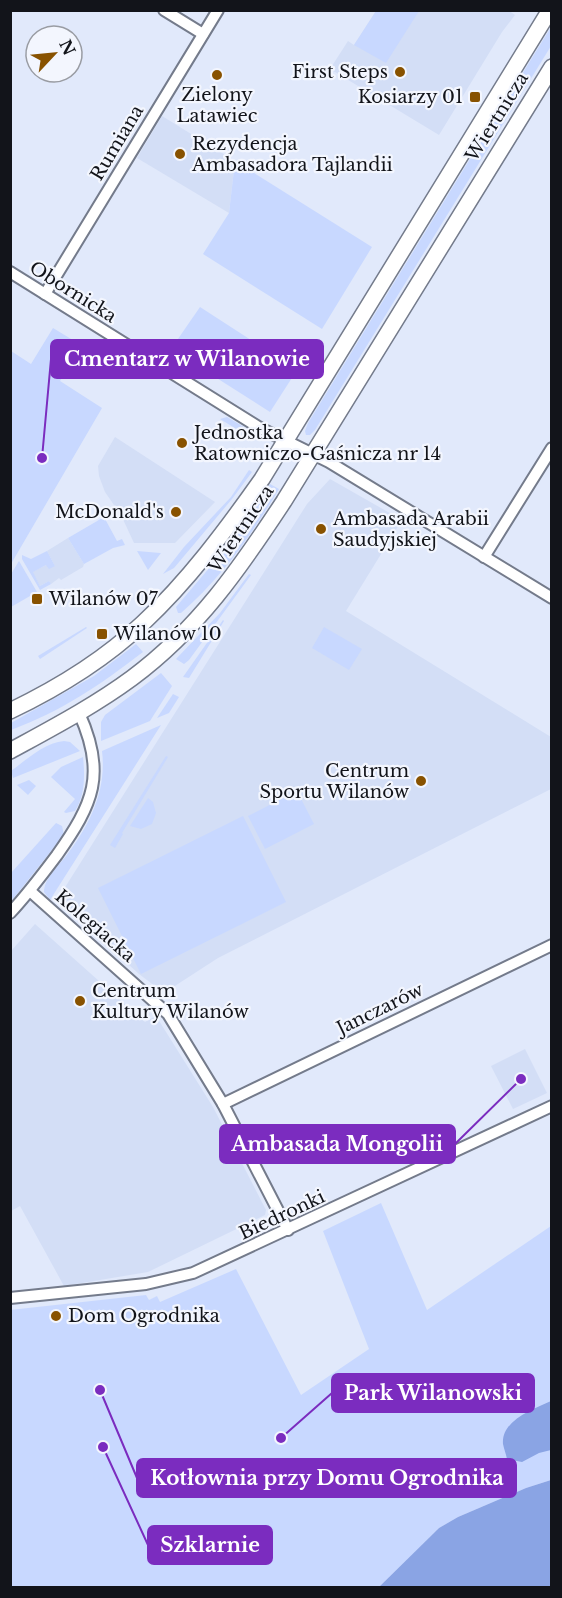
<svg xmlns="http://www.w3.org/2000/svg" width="562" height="1598" font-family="'Libre Baskerville',serif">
<rect width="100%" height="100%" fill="#e1e9fb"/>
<g fill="#d3def6">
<polygon points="508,10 515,15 502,32 439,135 330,69 348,41 354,45 376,11"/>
<polygon points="162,116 235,161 229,213 137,158"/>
<polygon points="115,437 215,502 175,543 134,543 121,515 105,492 99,476 98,466"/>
<polygon points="330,479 402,520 346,611 551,737 551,789 218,958 164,993 139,974 57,900 307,504"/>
<polygon points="68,538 84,564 83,567 61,580 59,578 51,584 49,581 40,586 32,572 46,565 55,566 47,551"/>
<polygon points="35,924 145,1022 156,1016 213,1107 266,1210 265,1215 148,1272 64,1286 20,1206 11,1211 11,951"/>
<polygon points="525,1049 547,1093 513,1109 491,1066"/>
</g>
<g fill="#c8d8ff">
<polygon points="376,11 419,11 386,63 354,45"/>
<polygon points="551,27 551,46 315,430 310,435 306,435 305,431 308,423"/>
<polygon points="235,161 372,247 322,329 203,254 229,213"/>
<polygon points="200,307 297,370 270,412 171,349"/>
<polygon points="53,328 81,345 60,381 102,408 11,564 11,351 31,364"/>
<polygon points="227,417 256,434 253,439 220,419"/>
<polygon points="249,470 252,472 232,499 174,568 163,574 184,547 231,497"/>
<path d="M270 484 279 489C250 537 223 576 181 613H178L176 607 233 540Z"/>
<polygon points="104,517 117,541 122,539 125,545 113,548 84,564 68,538"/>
<polygon points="47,551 55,566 49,569 46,565 33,572 40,586 49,581 51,584 40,590 22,559 22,555 31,559"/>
<polygon points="137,551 160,553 161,553 148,570"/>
<polygon points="19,561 37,592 11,607 11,574"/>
<polygon points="249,574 251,575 189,660 184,664 176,659 220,613"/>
<polygon points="223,620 224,621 189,678 183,677"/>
<polygon points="86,627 87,628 40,659 38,656"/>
<polygon points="324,627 362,649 349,670 312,648"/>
<path d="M136 644 143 652C100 685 62 711 11 730V723L94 676Z"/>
<polygon points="161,673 172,686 150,721 101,741 101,722 105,715"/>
<polygon points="173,694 179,697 169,713 157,718"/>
<path d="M161 725 50 900 44 892C44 879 58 866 66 856 89 826 107 791 102 751Z"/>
<path d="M64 741 70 742 80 751 13 778 11 771C26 760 44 743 64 741Z"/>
<polygon points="166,756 168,757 122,833 123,834 115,848 110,845"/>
<path d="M83 757C85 775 85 796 75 811L66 813 64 812 75 799 51 777 61 767Z"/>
<polygon points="29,780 36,786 28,795 17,785"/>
<polygon points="297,791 314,824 265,849 248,816"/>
<polygon points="148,798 153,802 156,813 152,824 141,829 130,826"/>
<polygon points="243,816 286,902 141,974 98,888"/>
<polygon points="56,823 62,826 64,835 13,899 11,897 11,873"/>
<polygon points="381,1203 427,1310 551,1226 551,1480 526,1488 458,1517 439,1528 379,1587 11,1587 10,1310 146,1295 149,1300 157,1296 160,1302 236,1269 301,1395 369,1349 323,1231"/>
</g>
<g fill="#8aa4e4">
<path d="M551 1401V1450L539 1453 522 1462 507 1459C506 1454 504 1449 503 1444 501 1420 534 1409 551 1401Z"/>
<polygon points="551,1480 551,1587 379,1587 439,1528 458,1517 526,1488"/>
</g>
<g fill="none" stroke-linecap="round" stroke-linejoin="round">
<defs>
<g id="street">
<polyline points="164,10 203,34"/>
<polyline points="10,272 260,428 329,462 552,598"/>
<polyline points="45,294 218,10"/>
<polyline points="484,557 552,448"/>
<polyline points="30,891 168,1014 223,1104 288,1230"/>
<path d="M10 913C27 895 42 875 57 855 93 804 107 774 79 713"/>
<polyline points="223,1104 552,945"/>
<polyline points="10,1298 146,1284 193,1273 552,1106"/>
</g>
<g id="secondary">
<path d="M10 711C58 688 104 660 143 623 188 581 226 530 262 479L550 10"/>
<path d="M10 751C52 728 94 706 132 678 198 629 240 568 284 501L552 67"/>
</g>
</defs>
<use href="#street" stroke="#747b8b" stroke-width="14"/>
<use href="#secondary" stroke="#747b8b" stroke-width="18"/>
<use href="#street" stroke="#fff" stroke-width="10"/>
<use href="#secondary" stroke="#fff" stroke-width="15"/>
</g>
<g fill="#885200" stroke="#f3f6fe" stroke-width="2">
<circle cx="400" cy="72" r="6"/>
<circle cx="217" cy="75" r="6"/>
<rect x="469" y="91" width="12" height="12" rx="3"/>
<circle cx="180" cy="154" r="6"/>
<circle cx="182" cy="443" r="6"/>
<circle cx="176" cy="512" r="6"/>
<circle cx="321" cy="529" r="6"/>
<rect x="31" y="593" width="12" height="12" rx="3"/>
<rect x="96" y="628" width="12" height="12" rx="3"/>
<circle cx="421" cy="781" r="6"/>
<circle cx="80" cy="1001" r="6"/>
<circle cx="56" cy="1316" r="6"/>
</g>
<g text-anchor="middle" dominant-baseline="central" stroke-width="4.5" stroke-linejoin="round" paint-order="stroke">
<g font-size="18" fill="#12141a" stroke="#f3f6fe" text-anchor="start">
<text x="388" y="72" text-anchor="end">First Steps</text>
<text x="217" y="95" text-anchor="middle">Zielony<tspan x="217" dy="21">Latawiec</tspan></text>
<text x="463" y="97" text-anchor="end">Kosiarzy 01</text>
<text x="192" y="144">Rezydencja<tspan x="192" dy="21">Ambasadora Tajlandii</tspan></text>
<text x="194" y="433">Jednostka<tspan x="194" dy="21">Ratowniczo-Gaśnicza nr 14</tspan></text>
<text x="164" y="512" text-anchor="end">McDonald's</text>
<text x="333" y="519">Ambasada Arabii<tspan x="333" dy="21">Saudyjskiej</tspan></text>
<text x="49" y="599">Wilanów 07</text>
<text x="114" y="634">Wilanów 10</text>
<text x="409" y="771" text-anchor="end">Centrum<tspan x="409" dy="21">Sportu Wilanów</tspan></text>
<text x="92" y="991">Centrum<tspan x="92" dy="21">Kultury Wilanów</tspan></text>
<text x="68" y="1316">Dom Ogrodnika</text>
</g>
<g font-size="18" fill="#12141a" stroke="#f3f6fe">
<text transform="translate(497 117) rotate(-58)">Wiertnicza</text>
<text transform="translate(117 143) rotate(-59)">Rumiana</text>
<text transform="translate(73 292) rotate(32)">Obornicka</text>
<text transform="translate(241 529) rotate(-56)">Wiertnicza</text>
<text transform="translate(95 926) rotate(41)">Kolegiacka</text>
<text transform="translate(380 1009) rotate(-26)">Janczarów</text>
<text transform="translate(282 1215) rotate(-25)">Biedronki</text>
</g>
</g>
<path fill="none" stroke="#7b2cbf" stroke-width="2" d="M42 458L51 359M521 1079L455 1144M281 1438L332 1393M100 1390L137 1478M103 1447L148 1545"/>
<g fill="#7b2cbf" stroke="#f3f6fe" stroke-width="2">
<circle cx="42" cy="458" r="6"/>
<circle cx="521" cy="1079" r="6"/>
<circle cx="281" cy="1438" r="6"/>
<circle cx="100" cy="1390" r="6"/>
<circle cx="103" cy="1447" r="6"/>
</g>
<g fill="#7b2cbf" stroke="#7b2cbf" stroke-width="2">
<rect x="51" y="340" width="272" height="38" rx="6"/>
<rect x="220" y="1125" width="235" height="38" rx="6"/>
<rect x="332" y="1374" width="202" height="38" rx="6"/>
<rect x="137" y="1459" width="379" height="38" rx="6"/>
<rect x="148" y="1526" width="124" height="38" rx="6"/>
</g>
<g font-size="20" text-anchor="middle" font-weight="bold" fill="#fff">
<text x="187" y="366">Cmentarz w Wilanowie</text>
<text x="337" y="1151">Ambasada Mongolii</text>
<text x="433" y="1400">Park Wilanowski</text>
<text x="327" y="1485">Kotłownia przy Domu Ogrodnika</text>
<text x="210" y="1552">Szklarnie</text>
</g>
<rect width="562" height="1598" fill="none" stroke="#12141a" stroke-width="24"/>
<g transform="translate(54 54) rotate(64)"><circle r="28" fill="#f3f6fe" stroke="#999ca3" stroke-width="1.5"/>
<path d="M0-4.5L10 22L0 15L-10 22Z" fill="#885200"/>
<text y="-9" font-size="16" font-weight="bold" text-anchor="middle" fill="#12141a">N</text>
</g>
</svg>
